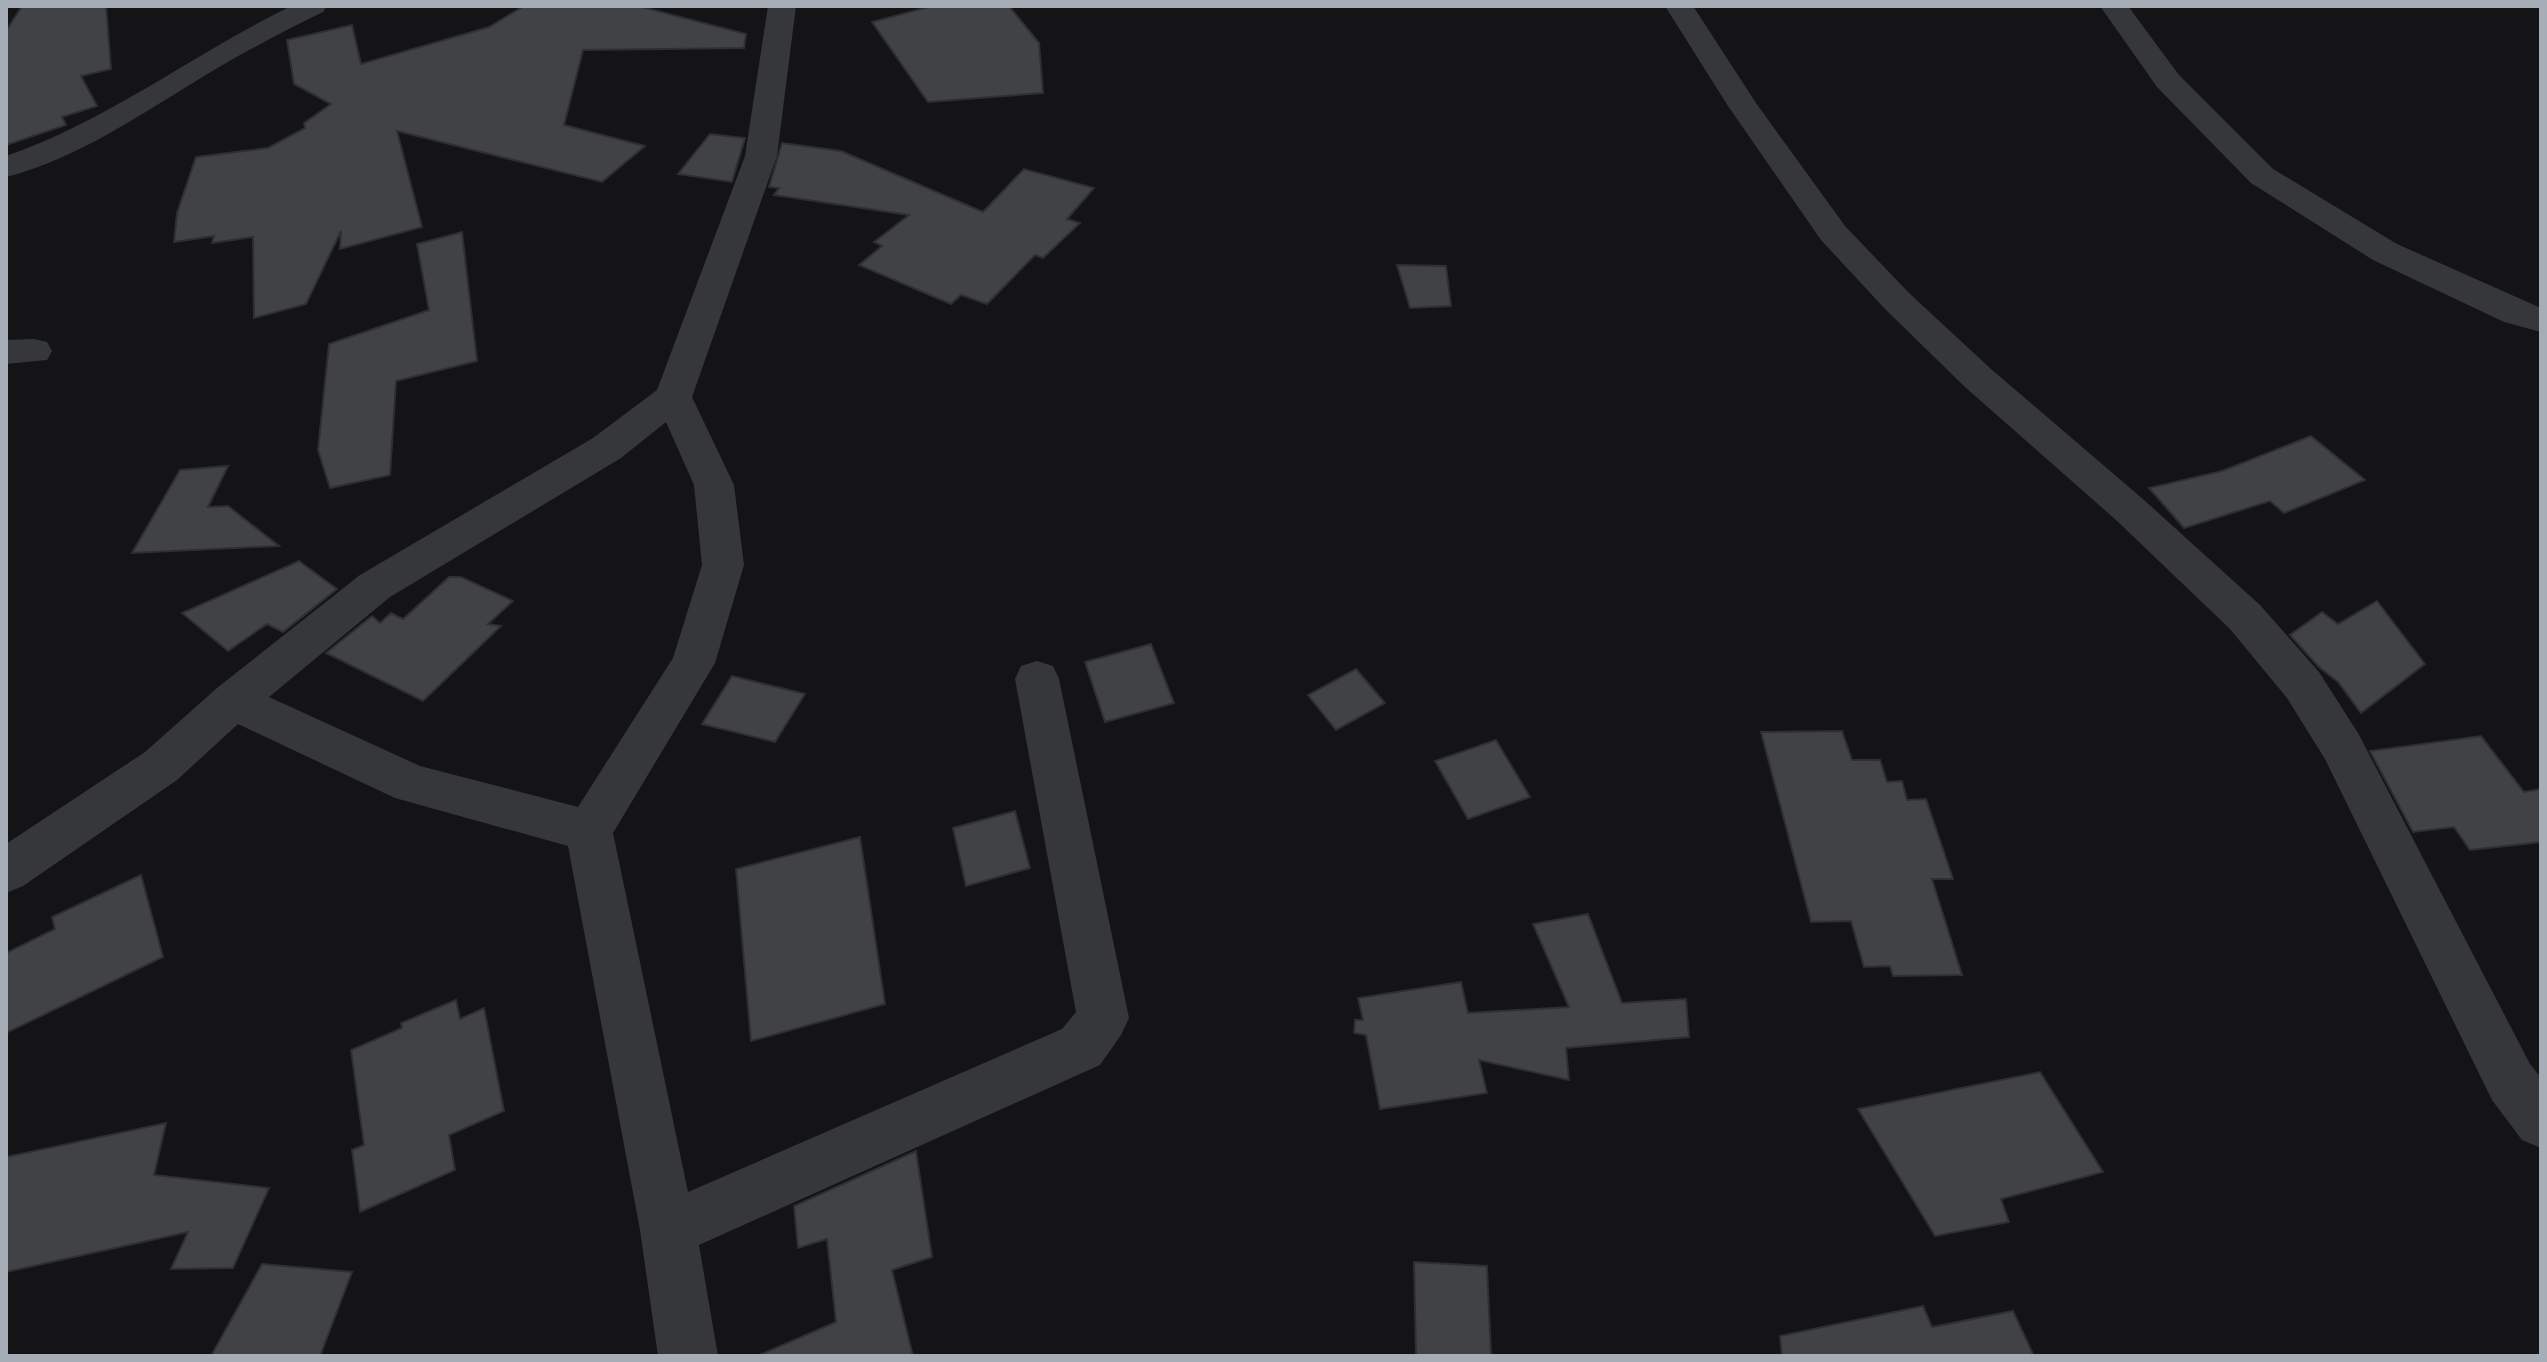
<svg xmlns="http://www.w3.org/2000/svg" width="2547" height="1362" font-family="Montserrat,sans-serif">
<rect width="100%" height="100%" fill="#141416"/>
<g fill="#404246" stroke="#2e2f32" stroke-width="2">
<polygon points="22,6 106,6 111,69 81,76 97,106 62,117 66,125 6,145 6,31"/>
<polygon points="524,6 638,6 746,34 744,48 583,50 564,125 645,146 602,182 397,131 422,227 340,249 341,231 306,304 254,318 253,237 212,243 214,236 174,242 177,213 196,157 268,148 305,128 304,123 331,104 294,84 287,40 352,25 361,64 489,27"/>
<polygon points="932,6 1009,6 1039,43 1043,93 928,102 872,22"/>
<polygon points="710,134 745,138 732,182 678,174"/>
<polygon points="782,143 841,151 983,212 1024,169 1094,188 1067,219 1080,223 1043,258 1035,255 987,304 961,295 951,304 859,265 882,246 874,242 909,215 774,195 779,188 769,187"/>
<polygon points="462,232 477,361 396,381 390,475 330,488 318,450 329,344 429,310 417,244"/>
<polygon points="1397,265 1446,266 1451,306 1410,308"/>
<polygon points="2311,436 2365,480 2284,513 2270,501 2184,528 2149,488 2222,471"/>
<polygon points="228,466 208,507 228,506 279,546 132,553 180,470"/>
<polygon points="299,561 337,589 283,632 267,624 228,651 182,613"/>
<polygon points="449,577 461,577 513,601 488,624 501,626 423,701 326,653 372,616 380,623 391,613 403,619"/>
<polygon points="2377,601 2425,664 2361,713 2338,682 2319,667 2290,635 2322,612 2338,624"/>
<polygon points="1151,644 1174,703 1105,722 1085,662"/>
<polygon points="1356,669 1385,703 1336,730 1308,695"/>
<polygon points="732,676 805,694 775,742 702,724"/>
<polygon points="1842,731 1852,760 1880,760 1887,782 1902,781 1907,800 1926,799 1953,879 1932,879 1962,975 1893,976 1890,966 1864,967 1851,921 1811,922 1761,732"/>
<polygon points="2481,736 2524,792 2541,789 2541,842 2470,850 2454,827 2413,832 2370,751"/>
<polygon points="1496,740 1530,797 1468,819 1435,761"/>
<polygon points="1015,811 1030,868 966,886 953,828"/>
<polygon points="860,837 885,1004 751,1041 736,869"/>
<polygon points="141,875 163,957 6,1033 6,953 55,929 52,917"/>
<polygon points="1588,914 1622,1003 1686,999 1689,1037 1566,1048 1569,1080 1479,1060 1487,1093 1380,1109 1366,1035 1354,1033 1355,1020 1363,1020 1358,998 1461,982 1468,1013 1569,1007 1533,924"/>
<polygon points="456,1000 460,1019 484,1008 504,1111 449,1135 455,1170 360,1212 352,1150 364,1145 351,1050 402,1028 401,1023"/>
<polygon points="2040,1072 2103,1172 2001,1199 2009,1222 1935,1236 1858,1109"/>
<polygon points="166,1123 154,1175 269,1188 233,1268 171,1269 188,1232 6,1272 6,1157"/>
<polygon points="916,1151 932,1257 892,1270 913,1356 757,1356 836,1322 827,1239 798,1248 794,1206"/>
<polygon points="1414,1262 1487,1266 1491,1356 1416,1356"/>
<polygon points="262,1264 352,1272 320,1356 211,1356"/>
<polygon points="1923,1306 1932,1327 2013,1311 2034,1356 1782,1356 1780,1336"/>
</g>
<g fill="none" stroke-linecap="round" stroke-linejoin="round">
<g fill="#35373b" fill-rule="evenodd">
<path d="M291 6H327L323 12C284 31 246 51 209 73 144 112 80 158 6 177V156C107 121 195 53 291 6Z"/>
<path d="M768 6H796L777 156 692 397 734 485 744 565 715 663 613 833 688 1192 1062 1029 1076 1012 1015 679 1021 666 1037 661 1053 666 1059 679 1129 1018 1121 1035 1100 1065 699 1245 718 1356H658L640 1230 568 846 395 798 238 724 177 780 23 886 6 893V844L145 752 217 688 360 575 593 438 657 390 745 156ZM666 422 694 485 702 565 673 658 578 807 420 766 269 697 390 597 621 458Z"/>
<polygon points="1665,6 1693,6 1756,103 1845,226 1909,293 1991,369 2144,500 2260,605 2319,672 2358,733 2530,1064 2541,1078 2541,1148 2522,1140 2492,1100 2325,759 2287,698 2230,629 2116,520 1965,387 1885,309 1821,240 1728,106"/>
<polygon points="2100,6 2128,6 2179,75 2273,169 2397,244 2541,308 2541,332 2504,322 2373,260 2251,183 2157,87"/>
<polygon points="34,339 47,342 52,351 47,360 6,364 6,340"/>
</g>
</g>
<rect width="2547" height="1362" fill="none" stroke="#a6adb7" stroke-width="16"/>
</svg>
